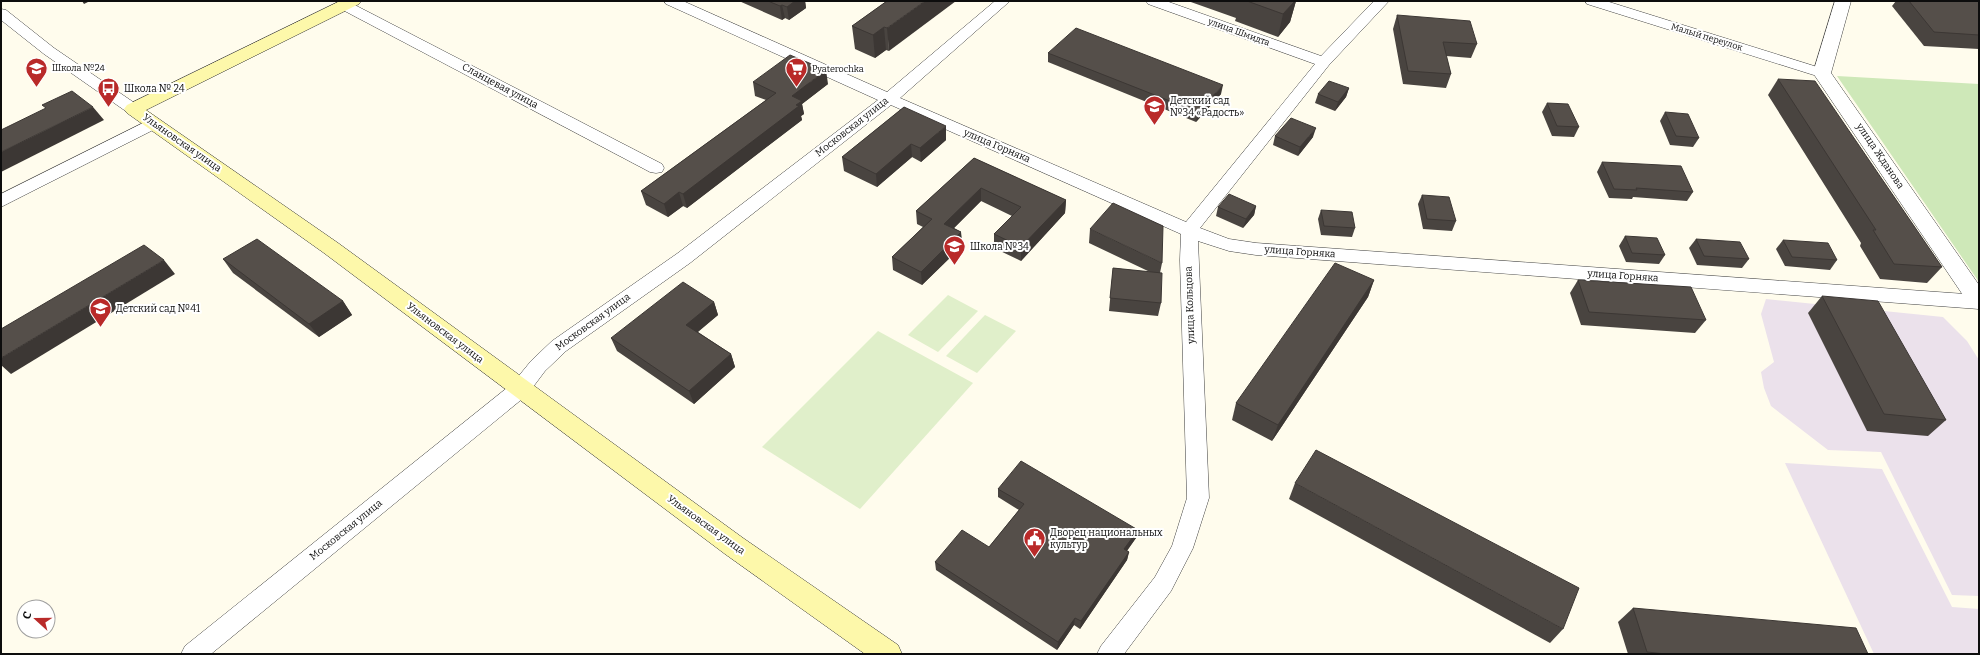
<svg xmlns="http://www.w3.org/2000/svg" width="1980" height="655" font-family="Bitter,serif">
<rect width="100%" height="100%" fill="#fffced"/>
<g fill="#ebe1eb">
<polygon points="1766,299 1943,317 1967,341 1979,360 1979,596 1952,595 1881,452 1828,450 1771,406 1764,388 1761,372 1774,362 1761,314"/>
<polygon points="1785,463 1882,469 1952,607 1979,609 1979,654 1874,654"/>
</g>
<polygon fill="#cee8b8" points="1837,76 1979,84 1979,282"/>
<g fill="#e0efca">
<polygon points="948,295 978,311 938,352 908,335"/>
<polygon points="985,315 1016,331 977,373 946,356"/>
<polygon points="878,331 973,383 860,509 762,447"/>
</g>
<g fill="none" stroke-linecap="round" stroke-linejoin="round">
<defs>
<g id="minor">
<polygon points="343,1 349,2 662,164 664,168 662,172 656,173 650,172 339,8 337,5"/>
<polygon points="664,1 683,1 887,92 995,1 1010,1 900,98 1186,222 1315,64 1148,4 1146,1 1166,1 1321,56 1374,1 1389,1 1329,65 1200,228 1229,239 1256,243 1979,295 1979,309 1256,255 1229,251 1198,241 1209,498 1193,548 1171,591 1124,654 1097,654 1101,646 1155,577 1172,546 1187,498 1180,260 1181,234 891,105 690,263 566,351 545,371 527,395 211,654 181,654 185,646 513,383 531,361 552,341 678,253 878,100 666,4"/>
<polygon points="1585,1 1606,1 1827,70 1830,73 1827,76 1817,76 1587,4"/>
<polygon points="1,9 6,10 54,48 139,106 141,109 139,112 133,114 127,112 44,54 1,20"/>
<polygon points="153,118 159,119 161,123 159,127 1,207 1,194"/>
</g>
<polygon id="tertiary" points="1835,1 1851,1 1831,73 1979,285 1979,309 1971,307 1813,73"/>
<polygon id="secondary" points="340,1 361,1 359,4 146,110 338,243 743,538 898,645 902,654 865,654 725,554 324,253 127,113 124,109 127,105"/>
</defs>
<use href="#minor" stroke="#404040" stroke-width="1"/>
<use href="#tertiary" stroke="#404040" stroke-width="1"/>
<use href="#secondary" stroke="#2f2f2f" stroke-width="1"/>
<use href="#minor" fill="#fff" fill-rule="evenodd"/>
<use href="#tertiary" fill="#fff" fill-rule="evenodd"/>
<use href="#secondary" fill="#fdf8aa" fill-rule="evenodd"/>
</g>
<g fill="#494440">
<polygon points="739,1 805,1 806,8 789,20 785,18 782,20"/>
<polygon points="887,1 889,51 886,50 875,58 855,49 852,26"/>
<polygon points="1188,1 1296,1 1290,22 1278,37 1235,21 1236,18"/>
<polygon points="1896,1 1979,1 1979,49 1924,46 1892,6"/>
<polygon points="1397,15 1477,44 1471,58 1446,56 1451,74 1446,88 1403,84 1393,29"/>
<polygon points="1048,53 1221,94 1196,122 1048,62"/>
<polygon points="1778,79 1942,267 1927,283 1880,279 1860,246 1861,243 1768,95"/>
<polygon points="753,82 828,84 802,104 804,114 801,116 802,120 687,208 683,206 668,217 646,205 641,191 766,100 755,96"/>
<polygon points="1349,88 1346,97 1335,111 1315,103 1318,94"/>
<polygon points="1547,103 1579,127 1574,137 1552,136 1542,112"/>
<polygon points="904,107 946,140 921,162 912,157 877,187 844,171 842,157"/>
<polygon points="1665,112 1699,138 1693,147 1670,145 1660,121"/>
<polygon points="1275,136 1313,137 1298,156 1273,145"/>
<polygon points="974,158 1066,200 1065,213 1021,261 994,248 994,234 1012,216 981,201 954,228 961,232 962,246 922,285 893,270 892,257 923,227 917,224 916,211"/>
<polygon points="1602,162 1693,192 1687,201 1633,197 1632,199 1609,198 1597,172"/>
<polygon points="1422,195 1456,221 1452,231 1423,229 1418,204"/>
<polygon points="1256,206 1254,215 1243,228 1216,216 1218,207"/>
<polygon points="1321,210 1355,228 1352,237 1321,235 1318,219"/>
<polygon points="1090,229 1162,263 1160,273 1161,303 1158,316 1109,311 1113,268 1150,272 1089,243"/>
<polygon points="1625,236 1665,255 1659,264 1626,262 1619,246"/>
<polygon points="1696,239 1749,259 1742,268 1697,265 1689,248"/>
<polygon points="1783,240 1837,260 1830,270 1785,266 1776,249"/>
<polygon points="223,259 343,301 352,315 319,337 233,273"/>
<polygon points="1374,280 1368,297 1272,441 1232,420 1236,403"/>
<polygon points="1578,280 1706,320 1695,333 1581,325 1570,293"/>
<polygon points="1822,296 1946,420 1928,436 1867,431 1808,313"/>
<polygon points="714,302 718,315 698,332 731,354 735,367 694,404 617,351 611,338"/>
<polygon points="1295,483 1563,629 1550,643 1289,499"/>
<polygon points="998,489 1138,530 1136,538 1127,551 1129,552 1127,560 1080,629 1074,625 1057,650 936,570 935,562 989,547 1019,510 998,497"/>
<polygon points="1633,608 1868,654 1628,654 1618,622"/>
</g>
<g fill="#3c3734">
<polygon points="82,1 90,1 84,4"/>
<polygon points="795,1 805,1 806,8 789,20 787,7"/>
<polygon points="925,1 956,1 889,51 887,28"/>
<polygon points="1295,1 1296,1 1290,22 1278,37 1283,14"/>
<polygon points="782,5 785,18 782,20 780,6"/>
<polygon points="884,27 886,50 875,58 873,35"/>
<polygon points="826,70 828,84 802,104 804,114 801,116 802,120 687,208 683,194 792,96"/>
<polygon points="1223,85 1221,94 1196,122 1198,112"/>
<polygon points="1349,88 1346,97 1335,111 1338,102"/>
<polygon points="93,107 104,120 1,172 1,152"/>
<polygon points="946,126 946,140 921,162 920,148"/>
<polygon points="1316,128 1313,137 1298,156 1300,147"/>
<polygon points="911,144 912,157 877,187 876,174"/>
<polygon points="981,188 981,201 945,237 944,224"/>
<polygon points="679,192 683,206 668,217 664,204"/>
<polygon points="1066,200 1065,213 1021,261 1021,247"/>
<polygon points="1256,206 1254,215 1243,228 1246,219"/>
<polygon points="961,232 962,246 922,285 921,272"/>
<polygon points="164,260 175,274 11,374 1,365 1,358"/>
<polygon points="1374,280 1368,297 1272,441 1278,425"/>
<polygon points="343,301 352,315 319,337 309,324"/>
<polygon points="714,302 718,315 690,338 686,325"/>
<polygon points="731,354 735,367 694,404 689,391"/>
<polygon points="1138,530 1136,538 1122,557 1124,549"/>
<polygon points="1129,552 1127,560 1080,629 1081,621"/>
<polygon points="1075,618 1074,625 1057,650 1058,642"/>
</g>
<g fill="#554f4a" stroke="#3c3734">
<polygon points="768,1 795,1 787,7 782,5 780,6"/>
<polygon points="887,1 925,1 887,28 884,27 873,35 852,26"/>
<polygon points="1247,1 1295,1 1283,14"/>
<polygon points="1909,1 1979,1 1979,35 1934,32"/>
<polygon points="1397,15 1470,21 1477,44 1443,42 1451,74 1408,71"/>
<polygon points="1076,28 1223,85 1198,112 1048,53"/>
<polygon points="790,55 826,70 792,96 802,101 796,105 799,106 683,194 679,192 664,204 641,191 776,93 753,82"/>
<polygon points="1778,79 1815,81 1942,267 1894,264 1873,230 1876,230"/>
<polygon points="1329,81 1349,88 1338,102 1318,94"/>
<polygon points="72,91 93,107 1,152 1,130 46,108 42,105"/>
<polygon points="1547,103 1568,104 1579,127 1557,126"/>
<polygon points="904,107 946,126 920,148 911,144 876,174 842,157"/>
<polygon points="1665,112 1688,114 1699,138 1676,136"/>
<polygon points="1291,118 1316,128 1300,147 1275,136"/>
<polygon points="974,158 1066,200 1021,247 994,234 1021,207 981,188 944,224 961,232 921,272 892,257 932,219 916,211"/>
<polygon points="1602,162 1681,166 1693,192 1636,188 1637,190 1614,189"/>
<polygon points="1229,194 1256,206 1246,219 1218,207"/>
<polygon points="1422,195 1449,197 1456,221 1427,219"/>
<polygon points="1113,203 1163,226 1162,263 1090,229"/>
<polygon points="1321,210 1352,212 1355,228 1324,226"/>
<polygon points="1625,236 1657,238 1665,255 1632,253"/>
<polygon points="257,239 343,301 309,324 223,259"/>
<polygon points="1696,239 1740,242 1749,259 1704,256"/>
<polygon points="1783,240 1828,243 1837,260 1792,257"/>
<polygon points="144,245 164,260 1,358 1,329"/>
<polygon points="1335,263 1374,280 1278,425 1236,403"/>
<polygon points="1113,268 1162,273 1161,303 1110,298"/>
<polygon points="1578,280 1691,287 1706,320 1589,312"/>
<polygon points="683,282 714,302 686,325 731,354 689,391 611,338"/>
<polygon points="1822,296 1878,301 1946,420 1884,414"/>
<polygon points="1316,450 1579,588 1563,629 1295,483"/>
<polygon points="1021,461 1138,530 1124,549 1129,552 1081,621 1075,618 1058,642 935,562 962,530 989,547 1024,504 998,489"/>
<polygon points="1633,608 1856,628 1868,654 1666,654 1647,652"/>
</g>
<defs>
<symbol id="school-pin" viewBox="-11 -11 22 30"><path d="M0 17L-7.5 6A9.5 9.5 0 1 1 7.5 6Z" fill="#b92a29" stroke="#fff"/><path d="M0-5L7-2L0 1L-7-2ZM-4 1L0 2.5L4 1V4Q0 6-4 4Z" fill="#fff"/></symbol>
<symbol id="supermarket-pin" viewBox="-11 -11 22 30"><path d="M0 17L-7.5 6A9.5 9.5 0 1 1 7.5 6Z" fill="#b92a29" stroke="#fff"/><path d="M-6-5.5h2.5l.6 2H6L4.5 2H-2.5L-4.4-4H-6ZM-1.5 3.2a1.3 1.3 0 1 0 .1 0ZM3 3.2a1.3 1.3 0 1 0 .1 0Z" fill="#fff"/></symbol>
<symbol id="bus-pin" viewBox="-11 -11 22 30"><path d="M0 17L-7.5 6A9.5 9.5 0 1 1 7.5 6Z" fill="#b92a29" stroke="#fff"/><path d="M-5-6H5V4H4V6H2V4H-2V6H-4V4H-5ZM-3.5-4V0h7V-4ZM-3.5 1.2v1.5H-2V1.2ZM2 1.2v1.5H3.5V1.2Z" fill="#fff"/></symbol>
<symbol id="civic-pin" viewBox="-11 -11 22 30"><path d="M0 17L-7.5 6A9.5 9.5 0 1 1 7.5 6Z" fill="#b92a29" stroke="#fff"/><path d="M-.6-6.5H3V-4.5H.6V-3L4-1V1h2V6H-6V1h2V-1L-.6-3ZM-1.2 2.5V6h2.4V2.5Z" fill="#fff"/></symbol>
</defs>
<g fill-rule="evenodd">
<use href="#school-pin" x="24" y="56" width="25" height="34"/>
<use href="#supermarket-pin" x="784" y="56" width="25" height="34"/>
<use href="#bus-pin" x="96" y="76" width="25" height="34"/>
<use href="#school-pin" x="1142" y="94" width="25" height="34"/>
<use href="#school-pin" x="942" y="234" width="25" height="34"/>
<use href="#school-pin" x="88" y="296" width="25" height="34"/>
<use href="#civic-pin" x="1022" y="526" width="25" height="34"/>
</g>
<g text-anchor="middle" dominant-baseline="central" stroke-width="4" stroke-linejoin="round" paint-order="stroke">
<g font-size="9" fill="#0d0d0d" stroke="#fff">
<text transform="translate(1239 32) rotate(20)">улица Шмидта</text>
<text transform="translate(1707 37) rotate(17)">Малый переулок</text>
</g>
<g font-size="9" fill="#0d0d0d" stroke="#fff" text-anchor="start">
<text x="52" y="68">Школа №24</text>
<text x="812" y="69">Pyaterochka</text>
</g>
<g font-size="10" fill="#0d0d0d" stroke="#fff">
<text transform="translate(500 86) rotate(28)">Сланцевая улица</text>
<text transform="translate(852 127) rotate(-38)">Московская улица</text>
<text transform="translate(182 143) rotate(35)">Ульяновская улица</text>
<text transform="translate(997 146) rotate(23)">улица Горняка</text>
<text transform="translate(1880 156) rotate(56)">улица Жданова</text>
<text transform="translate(1300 252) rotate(4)">улица Горняка</text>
<text transform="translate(1623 276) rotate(4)">улица Горняка</text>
<text transform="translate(1190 305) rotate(-92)">улица Кольцова</text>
<text transform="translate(593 322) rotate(-36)">Московская улица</text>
<text transform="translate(445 333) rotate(37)">Ульяновская улица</text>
<text transform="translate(706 525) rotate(36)">Ульяновская улица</text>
<text transform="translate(346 530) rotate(-39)">Московская улица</text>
</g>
<g font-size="10" fill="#0d0d0d" stroke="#fff" text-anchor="start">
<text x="124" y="89">Школа № 24</text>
<text x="1170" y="101">Детский сад<tspan x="1170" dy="12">№34 «Радость»</tspan></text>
<text x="970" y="247">Школа №34</text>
<text x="116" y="309">Детский сад №41</text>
<text x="1050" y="533">Дворец национальных<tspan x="1050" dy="12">культур</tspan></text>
</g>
</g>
<rect width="1980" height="655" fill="none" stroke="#0d0d0d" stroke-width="4"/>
<g transform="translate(36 619) rotate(291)"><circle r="19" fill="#ffffff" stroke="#9e9e9e"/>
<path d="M0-3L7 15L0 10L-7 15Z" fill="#b92a29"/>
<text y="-6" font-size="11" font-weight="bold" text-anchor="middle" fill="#0d0d0d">С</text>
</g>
</svg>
